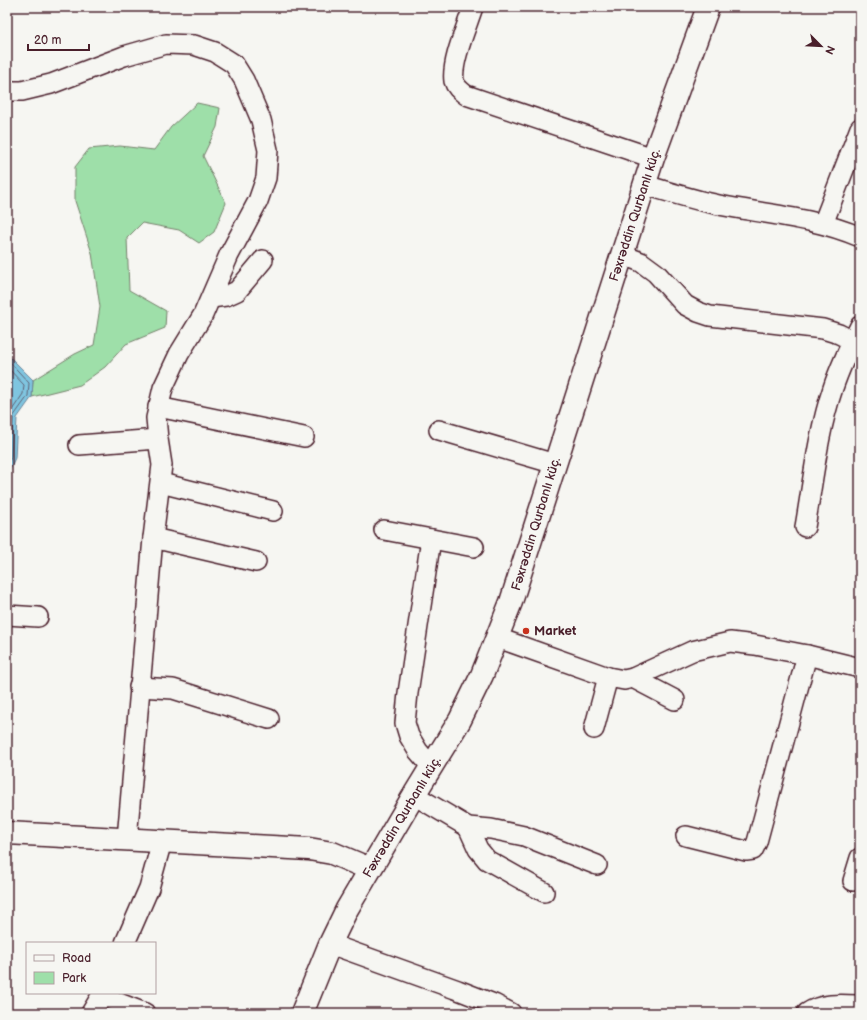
<svg xmlns="http://www.w3.org/2000/svg" width="867" height="1020" font-family="'Balsamiq Sans',sans-serif">
<rect width="100%" height="100%" fill="#f6f6f2"/>
<filter id="ink" filterUnits="userSpaceOnUse"><feTurbulence type="fractalNoise" baseFrequency=".025" numOctaves="2"/><feDisplacementMap in="SourceGraphic" scale="8" xChannelSelector="R" yChannelSelector="G"/><feConvolveMatrix kernelMatrix="1 2 1 2 8 2 1 2 1" color-interpolation-filters="sRGB"/></filter>
<g filter="url(#ink)">
<polygon fill="#9edfa9" stroke="#747f6a" points="197,103 220,108 217,127 203,156 226,203 214,232 199,243 179,230 142,223 127,238 129,290 166,311 165,328 126,344 105,367 80,385 32,397 33,380 75,354 94,345 100,307 92,253 75,201 75,167 89,149 120,146 154,150 171,127"/>
<polygon fill="#7fc5e0" stroke="#6a8398" points="7,354 33,380 32,397 17,418 15,458 7,475"/>
<g fill="none" stroke-linecap="round" stroke-linejoin="round">
<g stroke="#5f6173" stroke-width="1">
<polyline points="7,359 29,383 28,396 13,417 11,457 7,466"/>
<polyline points="7,367 24,385 23,394 8,416 7,436"/>
</g>
<defs>
<g id="minor">
<path d="M473 7C467 26 451 62 454 81 456 88 461 91 466 95L653 158"/>
<polyline points="7,91 22,91 51,84 124,56 166,44 194,45 215,52 234,64 244,80 261,120 268,150 266,178 258,201 229,255 203,315 179,354 163,388 156,418 158,439 162,465 153,538 127,839"/>
<path d="M645 185C669 192 694 200 719 205 766 214 816 218 860 237"/>
<polyline points="823,224 860,128"/>
<polyline points="623,255 641,262 656,273 685,305 698,312 710,316 823,329 839,334 853,341"/>
<polyline points="211,298 226,296 237,291 263,260"/>
<polyline points="158,407 304,437"/>
<polyline points="439,430 555,464"/>
<polyline points="79,445 158,439"/>
<polyline points="161,483 273,511"/>
<path d="M805 527C813 481 818 432 833 388 840 367 850 346 860 326"/>
<polyline points="384,530 474,547"/>
<polyline points="153,538 256,562"/>
<polyline points="7,615 38,617"/>
<polyline points="498,638 608,677 624,680 633,678 692,651 730,642 755,645 807,655 860,668"/>
<polyline points="633,678 675,700"/>
<polyline points="139,687 173,689 269,719"/>
<polyline points="594,729 608,677"/>
<polyline points="431,766 418,751 409,736 405,723 408,693 431,539"/>
<polyline points="414,795 468,827 491,829 524,836 597,865"/>
<polyline points="468,827 478,849 487,860 544,892"/>
<polyline points="686,836 746,851 753,850 757,842 807,655"/>
<polyline points="853,881 860,858"/>
<polyline points="125,943 149,888 162,841"/>
<polyline points="330,944 458,990 494,1004 511,1013"/>
<polyline points="101,996 145,1013"/>
<polyline points="91,1013 103,993"/>
<path d="M807 1013C821 1003 840 1004 857 1005"/>
</g>
<g id="tertiary">
<polyline points="7,833 309,849 332,853 370,869"/>
<polyline points="302,1013 330,944 347,909 414,795 460,720 482,675 511,602 653,158 708,7"/>
</g>
</defs>
<use href="#minor" stroke="#4a1f2b" stroke-width="22"/>
<use href="#tertiary" stroke="#4a1f2b" stroke-width="25"/>
<use href="#minor" stroke="#f6f6f2" stroke-width="19"/>
<use href="#tertiary" stroke="#f6f6f2" stroke-width="22"/>
</g>
</g>
<circle fill="#c8321e" stroke="#f6f6f2" stroke-width="1.5" cx="526" cy="631" r="4"/>
<g text-anchor="middle" dominant-baseline="central" stroke-width="3" stroke-linejoin="round" paint-order="stroke">
<g font-size="13" fill="#4a1f2b" stroke="#f6f6f2">
<text transform="translate(635 215) rotate(-72)">Fəxrəddin Qurbanlı küç.</text>
<text transform="translate(536 524) rotate(-73)">Fəxrəddin Qurbanlı küç.</text>
<text transform="translate(402 817) rotate(-59)">Fəxrəddin Qurbanlı küç.</text>
</g>
<g font-size="13" font-weight="bold" fill="#4a1f2b" stroke="#f6f6f2" text-anchor="start">
<text x="534" y="631">Market</text>
</g>
</g>
<rect width="867" height="1020" fill="none" stroke="#f6f6f2" stroke-width="24"/>
<rect x="12" y="12" width="843" height="996" fill="none" stroke="#4a1f2b" stroke-width="1.5" filter="url(#ink)"/>
<rect x="26" y="942" width="130" height="52" fill="#f6f6f2" stroke="#b1a0a2"/>
<rect x="34" y="955" width="20" height="6" fill="#f6f6f2" stroke="#b1a0a2"/>
<text x="62" y="962" font-size="12" fill="#4a1f2b">Road</text>
<rect x="34" y="972" width="20" height="12" fill="#9edfa9" stroke="#b1a0a2"/>
<text x="62" y="982" font-size="12" fill="#4a1f2b">Park</text>
<g transform="translate(821 46) rotate(114)" stroke="#f6f6f2" stroke-width="3" paint-order="stroke">
<path d="M0-3L7 15L0 10L-7 15Z" fill="#4a1f2b"/>
<text y="-6" font-size="11" font-weight="bold" text-anchor="middle" fill="#4a1f2b">N</text>
</g>
<path d="M28 44v6h61v-6" fill="none" stroke="#4a1f2b" stroke-width="2"/>
<text x="34" y="44" font-size="12" fill="#4a1f2b" stroke="#f6f6f2" stroke-width="3" paint-order="stroke">20 m</text>
</svg>
